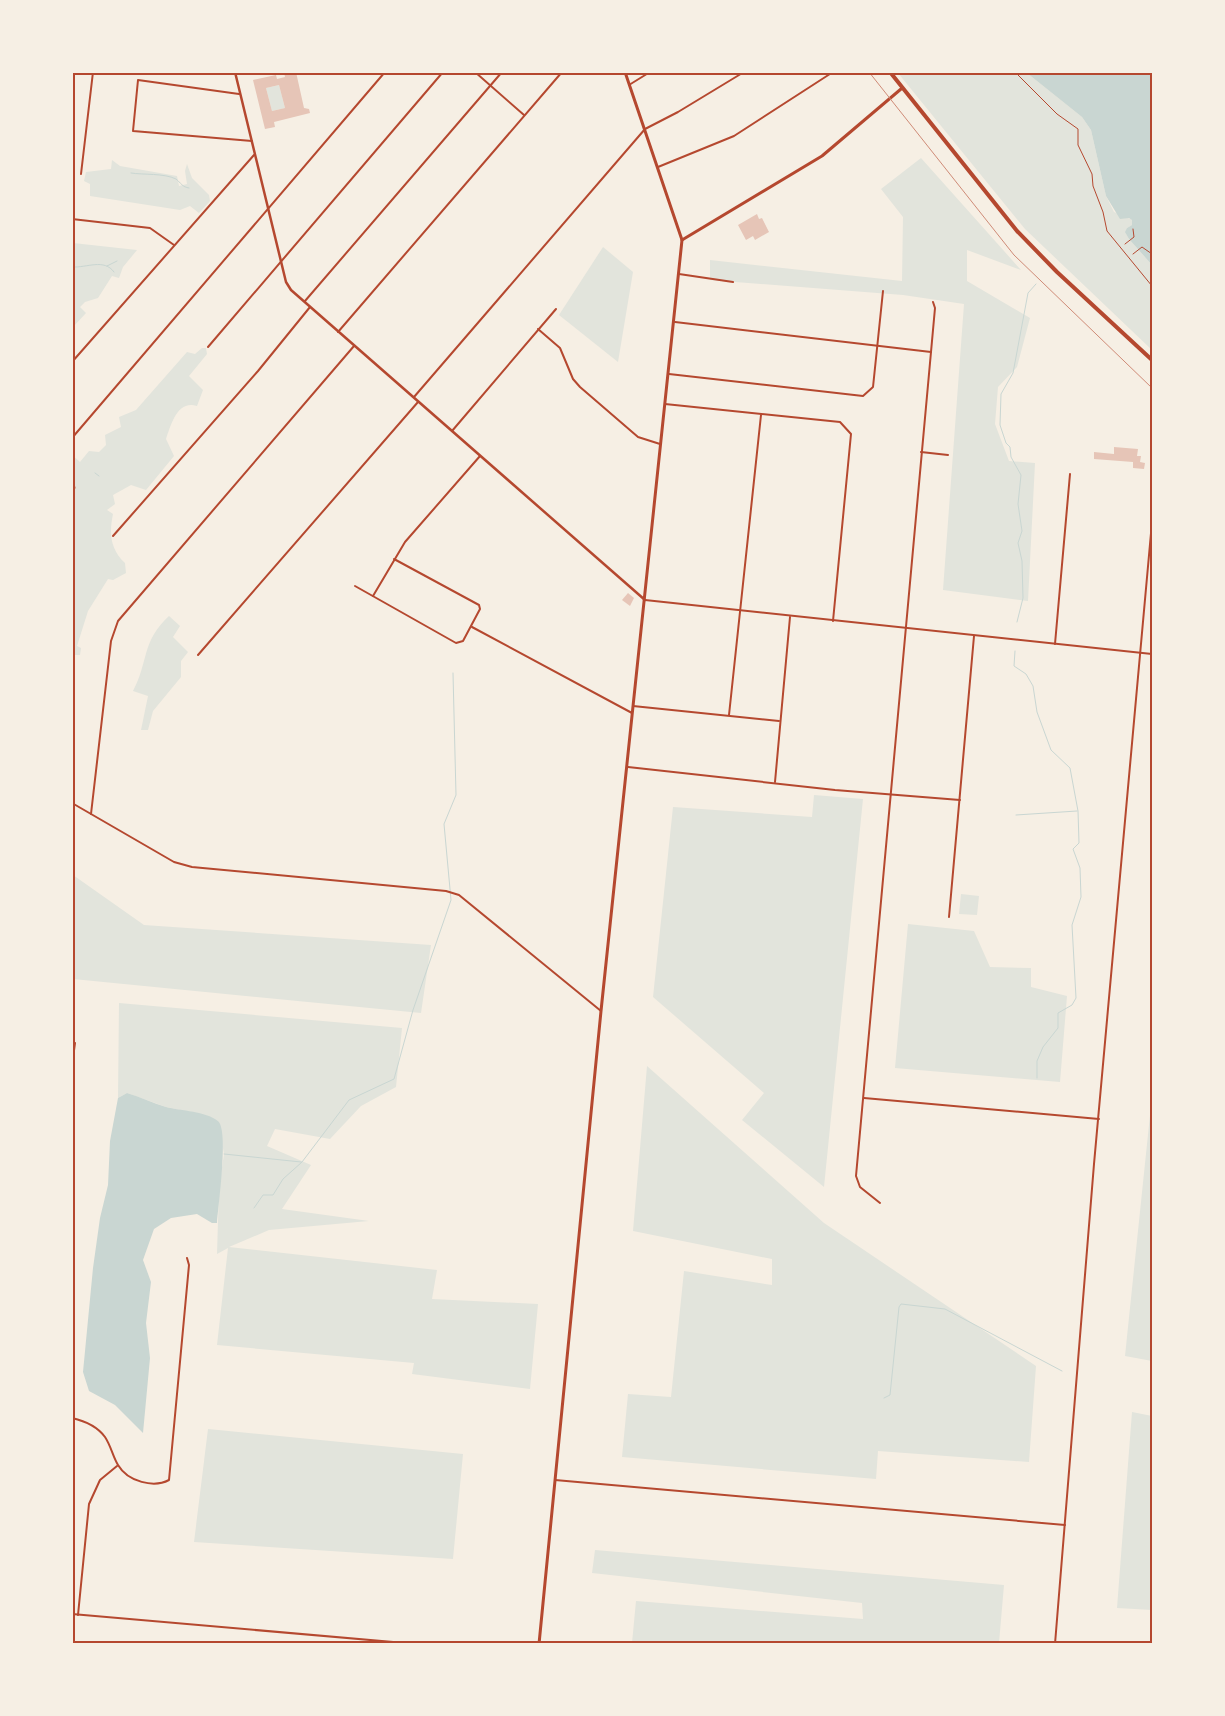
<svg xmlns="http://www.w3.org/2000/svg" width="1225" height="1716" font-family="'Sofia Sans Condensed',sans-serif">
<rect width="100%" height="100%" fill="#f6efe4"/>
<g fill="#e2e4dc">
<polygon points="898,73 1027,73 1082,117 1091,130 1106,196 1114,212 1133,220 1132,225 1127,228 1126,233 1129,239 1152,265 1152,350 1025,229"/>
<polygon points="279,85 285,108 272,111 266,88"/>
<polygon points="921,158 1021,270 967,250 967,281 1030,318 1017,367 998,387 995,424 1009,461 1035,463 1028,601 943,590 964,304 903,295 710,280 710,260 902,281 903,217 881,189"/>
<polygon points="112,160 120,166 177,176 179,186 187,184 185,171 187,164 192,178 209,195 210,201 199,213 190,206 180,210 90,196 90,184 84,181 86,172 111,169"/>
<polygon points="73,243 137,250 123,267 119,278 112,276 98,298 85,302 80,307 86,313 73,327"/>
<polygon points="603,247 633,272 618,362 559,315"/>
<path d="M202 348H206L207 354 189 376 203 390 197 406C177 400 171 425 166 439L174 456 146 490 131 485 113 495 115 504 107 510 113 514C109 533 110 549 125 563L126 573 113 580 108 579 88 611 77 646 81 648 80 655H73L72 455 80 462 89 451 99 452 106 445 105 435 121 427 119 417 136 410 187 352 195 354Z"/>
<path d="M169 616 180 626 173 637 188 652 181 661V677L153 711 148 730H141L148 696 133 691C149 661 141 642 169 616Z"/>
<polygon points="814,795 863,799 824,1187 742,1120 764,1093 653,997 673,807 812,817"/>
<polygon points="73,875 144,925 431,945 421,1013 73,979"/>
<polygon points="961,894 979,896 977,915 959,914"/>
<polygon points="908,924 974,931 990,967 1031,968 1031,987 1067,996 1060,1082 895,1068"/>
<polygon points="119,1003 402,1028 396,1087 361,1106 330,1139 275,1129 267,1146 311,1165 282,1209 369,1221 269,1230 229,1247 437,1270 432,1299 538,1304 530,1389 412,1374 414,1363 217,1345 228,1248 217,1254 219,1188 224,1154 218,1121 199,1114 166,1107 127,1093 118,1098"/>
<polygon points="647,1066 824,1223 1036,1366 1029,1462 878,1451 876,1479 622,1457 628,1394 671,1397 684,1271 772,1285 772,1259 633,1231"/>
<polygon points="1152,1096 1152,1361 1125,1356"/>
<polygon points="1132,1412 1152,1416 1152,1610 1117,1608"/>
<polygon points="208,1429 463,1454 453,1559 194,1542"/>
<polygon points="595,1550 1004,1585 999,1643 632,1643 636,1601 863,1619 862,1603 592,1573"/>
</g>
<g fill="#c9d6d2">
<polygon points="1027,73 1152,73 1152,265 1129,239 1125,232 1127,228 1132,225 1132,220 1129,218 1120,219 1106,196 1091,130 1082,117"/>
<path d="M127 1093C140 1097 153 1103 166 1107 182 1111 205 1111 218 1121 229 1130 218 1206 217 1223H212L197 1214 171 1218 154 1229 143 1260 151 1282 146 1323 150 1358 143 1433 115 1405 89 1391 83 1372 93 1268 100 1218 108 1185 110 1141 118 1098Z"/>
</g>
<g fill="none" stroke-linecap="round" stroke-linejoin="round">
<g stroke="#c9d6d2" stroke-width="1">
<path d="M131 173C143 175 164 173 176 179 181 183 182 187 189 188"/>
<polyline points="107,266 117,261"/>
<path d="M72 267C87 268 104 258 114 272"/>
<polyline points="95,473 99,476"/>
<polyline points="1017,622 1023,598 1022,561 1018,543 1022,531 1018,504 1021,475 1011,457 1010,447 1006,443 1000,425 1001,394 1013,373 1028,293 1036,284"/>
<polyline points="1015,651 1014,666 1026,674 1033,686 1037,712 1051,750 1070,768 1078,811 1079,843 1073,849 1080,868 1081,897 1072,925 1076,998 1072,1005 1058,1013 1058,1028 1043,1047 1037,1061 1037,1078"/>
<polyline points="1016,815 1077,811"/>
<polyline points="224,1154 301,1162"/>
<polyline points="254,1208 263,1195 273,1195 283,1179 302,1162 349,1100 394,1079 413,1010 451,900 444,824 456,795 453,673"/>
<polyline points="884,1398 890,1395 899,1307 901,1304 945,1309 1062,1371"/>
</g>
</g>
<g fill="#e6c5b7" fill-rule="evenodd">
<path d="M284 72H296L304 108 309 109 310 113 274 122 275 127 265 129 253 80 276 75 277 79 285 77ZM279 85 285 108 272 111 266 88Z"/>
<polygon points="757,214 759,219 762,218 769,232 755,240 753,236 746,240 738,225"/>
<polygon points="1114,447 1138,449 1137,456 1141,456 1140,462 1145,463 1144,469 1133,468 1133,462 1094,459 1094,452 1114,454"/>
<polygon points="628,593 634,598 630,606 622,600"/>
</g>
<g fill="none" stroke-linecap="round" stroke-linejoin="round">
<g stroke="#b5482f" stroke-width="1">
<polyline points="1015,72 1057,114 1078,129 1078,145 1092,174 1093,186 1103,212 1107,231 1152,286"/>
<polyline points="1125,244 1134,237 1133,229"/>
<polyline points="1133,254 1142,247 1152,254"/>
<polyline points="72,475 75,488"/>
</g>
<g stroke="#b5482f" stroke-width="2">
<polyline points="475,72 524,115"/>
<polyline points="629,85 650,72"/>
<polyline points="239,94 138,80 133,131 252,141"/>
<polyline points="658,167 734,136 833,72"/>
<polyline points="81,174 93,72"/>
<polyline points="72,219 150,228 174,245"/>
<polyline points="679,274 733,282"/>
<polyline points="305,301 502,72"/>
<polyline points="675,322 931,352"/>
<polyline points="538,329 560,348 573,379 580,387 638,437 660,444"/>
<polyline points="338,332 562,72"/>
<polyline points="208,347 443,72"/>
<polyline points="72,362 254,155"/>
<polyline points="669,374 863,396 873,387 883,291"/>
<polyline points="414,397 645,129 678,112 744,72"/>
<polyline points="665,404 840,422 851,434 833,621"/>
<polyline points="452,431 556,309"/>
<polyline points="72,438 385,72"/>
<polyline points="921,452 948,455"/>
<polyline points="113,536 258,371 310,307"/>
<polyline points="355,586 456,643 463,641 480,609 479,605 394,559"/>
<polyline points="373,596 405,542 480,456"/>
<polyline points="645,600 1152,654"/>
<polyline points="472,627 632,713"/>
<polyline points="1055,644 1070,474"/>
<polyline points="198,655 418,402"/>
<polyline points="633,706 779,721"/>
<polyline points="729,715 761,415"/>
<polyline points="628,767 835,790 960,800"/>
<polyline points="775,782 790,617"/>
<polyline points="72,803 174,862 192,867 446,891 459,895 601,1011"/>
<polyline points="91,814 111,641 118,621 354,346"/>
<polyline points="949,917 974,636"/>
<polyline points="72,1065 75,1043"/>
<polyline points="864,1098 1099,1119"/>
<polyline points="880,1203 860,1187 856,1176 935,308 933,302"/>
<path d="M72 1418C85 1421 97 1426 105 1437 111 1446 113 1457 118 1465 128 1482 154 1488 169 1480L189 1265 187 1258"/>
<polyline points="555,1480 1065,1525"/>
<polyline points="72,1614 416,1644"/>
<polyline points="78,1615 89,1504 100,1480 117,1466"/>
<polyline points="1055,1644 1094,1164 1152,522"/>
<polyline points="1150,1644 1151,1642"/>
</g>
<polyline stroke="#b5482f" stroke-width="2.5" points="235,72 286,282 291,290 645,600"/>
<g stroke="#b5482f" stroke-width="3">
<polyline points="682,240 822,156 901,89"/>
<polyline points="539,1644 601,1011 682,240 625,72"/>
</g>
<polyline stroke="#b5482f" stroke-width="4" points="890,72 1017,231 1057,272 1152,360"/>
<polyline stroke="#cf8b77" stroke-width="1" points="869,72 1014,255 1152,388"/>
</g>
<rect width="1225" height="1716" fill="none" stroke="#f6efe4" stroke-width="148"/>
<rect x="74" y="74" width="1077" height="1568" fill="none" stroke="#b5482f" stroke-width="2"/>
</svg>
